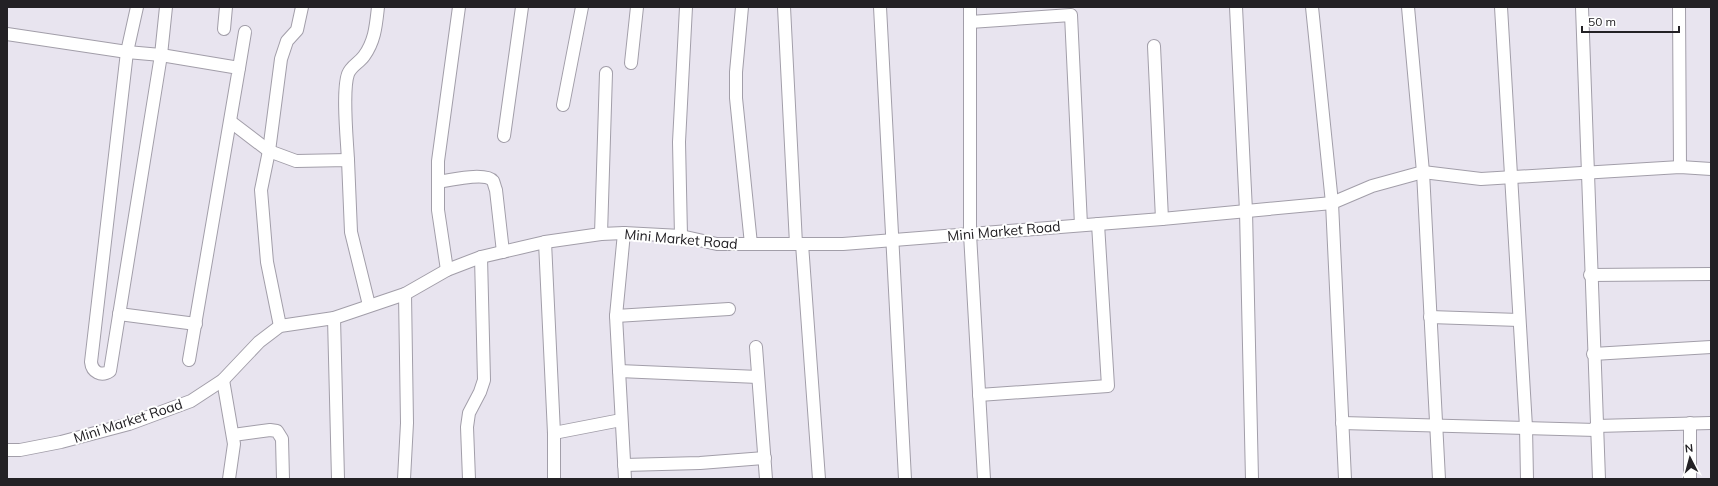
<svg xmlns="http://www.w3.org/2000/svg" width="1718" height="486" font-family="Mulish,sans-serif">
<rect width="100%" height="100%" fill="#e8e4ef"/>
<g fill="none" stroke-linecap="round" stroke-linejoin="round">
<defs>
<g id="minor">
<path d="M137 7 127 52 91 362C92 372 101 377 110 371L161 55 166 7"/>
<polyline points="742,7 736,72 736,98 751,244"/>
<polyline points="784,7 796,244"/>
<polyline points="880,7 905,479"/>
<polyline points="970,7 970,234 984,479"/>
<polyline points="1236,7 1246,211 1252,479"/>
<polyline points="1312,7 1332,203 1345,479"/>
<polyline points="1408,7 1423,172 1439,479"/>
<polyline points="1501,7 1526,427 1527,479"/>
<polyline points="1582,7 1599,479"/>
<polyline points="1679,7 1680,167"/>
<polyline points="970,22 1071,15 1081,225"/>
<polyline points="224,29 226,7"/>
<polyline points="7,34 127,52 161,55 239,68 189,360"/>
<polyline points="1154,46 1162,219"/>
<polyline points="631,63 637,7"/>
<polyline points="239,68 245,32"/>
<polyline points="563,105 582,7"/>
<polyline points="231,122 269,151 296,161 348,160 351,232 369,305"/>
<polyline points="504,136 522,7"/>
<path d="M348 160C347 140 342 91 348 74 351 66 359 63 364 56 375 41 376 25 378 7"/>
<path d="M438 182C449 180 486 172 493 181 494 183 495 188 496 190L503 252"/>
<polyline points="624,233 616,316 625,479"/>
<polyline points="601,234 606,73"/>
<polyline points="681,236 679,142 686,7"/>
<polyline points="545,242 554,433 554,479"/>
<polyline points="802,244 819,479"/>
<polyline points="447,270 438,210 438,161 459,7"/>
<polyline points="1590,275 1711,274"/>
<polyline points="119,314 196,324"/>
<polyline points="616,316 729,309"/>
<polyline points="1430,317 1519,320"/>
<polyline points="334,318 338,479"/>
<polyline points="280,326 267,262 261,190 269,151 281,59 287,41 297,30 302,7"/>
<polyline points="756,347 766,479"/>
<polyline points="1593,354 1711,347"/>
<polyline points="619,371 758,377"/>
<polyline points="223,380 234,444 229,479"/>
<polyline points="979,395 1108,386 1098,224"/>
<polyline points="1342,423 1596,430"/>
<polyline points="1596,426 1711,423"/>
<polyline points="554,433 621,420"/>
<polyline points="233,435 270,430 277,431 282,439 283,479"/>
<polyline points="7,450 20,450 61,442 129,424 191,401 223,380 259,342 280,326 334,318 405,294 447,270 481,257 545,242 601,234 624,233 681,236 717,244 843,244 1162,219 1332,203 1372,186 1423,172 1481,179 1680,167 1711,169"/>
<polyline points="624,465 700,463 765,458"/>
<polyline points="404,479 407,423 405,294"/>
<polyline points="469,479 467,427 469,413 480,392 484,380 481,257"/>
<polyline points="1690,479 1690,423"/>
</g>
</defs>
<use href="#minor" stroke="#a29ea9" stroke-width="14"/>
<use href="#minor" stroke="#fff" stroke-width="12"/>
</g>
<g text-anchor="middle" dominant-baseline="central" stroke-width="4" stroke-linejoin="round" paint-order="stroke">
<g font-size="14" fill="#232125" stroke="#fff">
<text transform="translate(1004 231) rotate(-5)">Mini Market Road</text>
<text transform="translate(681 239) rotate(5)">Mini Market Road</text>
<text transform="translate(128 421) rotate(-18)">Mini Market Road</text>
</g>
</g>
<rect width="1718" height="486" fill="none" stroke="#232125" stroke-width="16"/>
<g transform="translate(1690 458) rotate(354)" stroke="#ffffff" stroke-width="3" paint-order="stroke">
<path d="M0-3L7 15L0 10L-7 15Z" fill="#232125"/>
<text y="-6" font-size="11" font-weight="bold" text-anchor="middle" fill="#232125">N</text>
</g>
<path d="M1582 26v6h97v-6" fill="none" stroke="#232125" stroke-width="2"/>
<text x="1588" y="26" font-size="12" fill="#232125" stroke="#ffffff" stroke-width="3" paint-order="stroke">50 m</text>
</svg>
